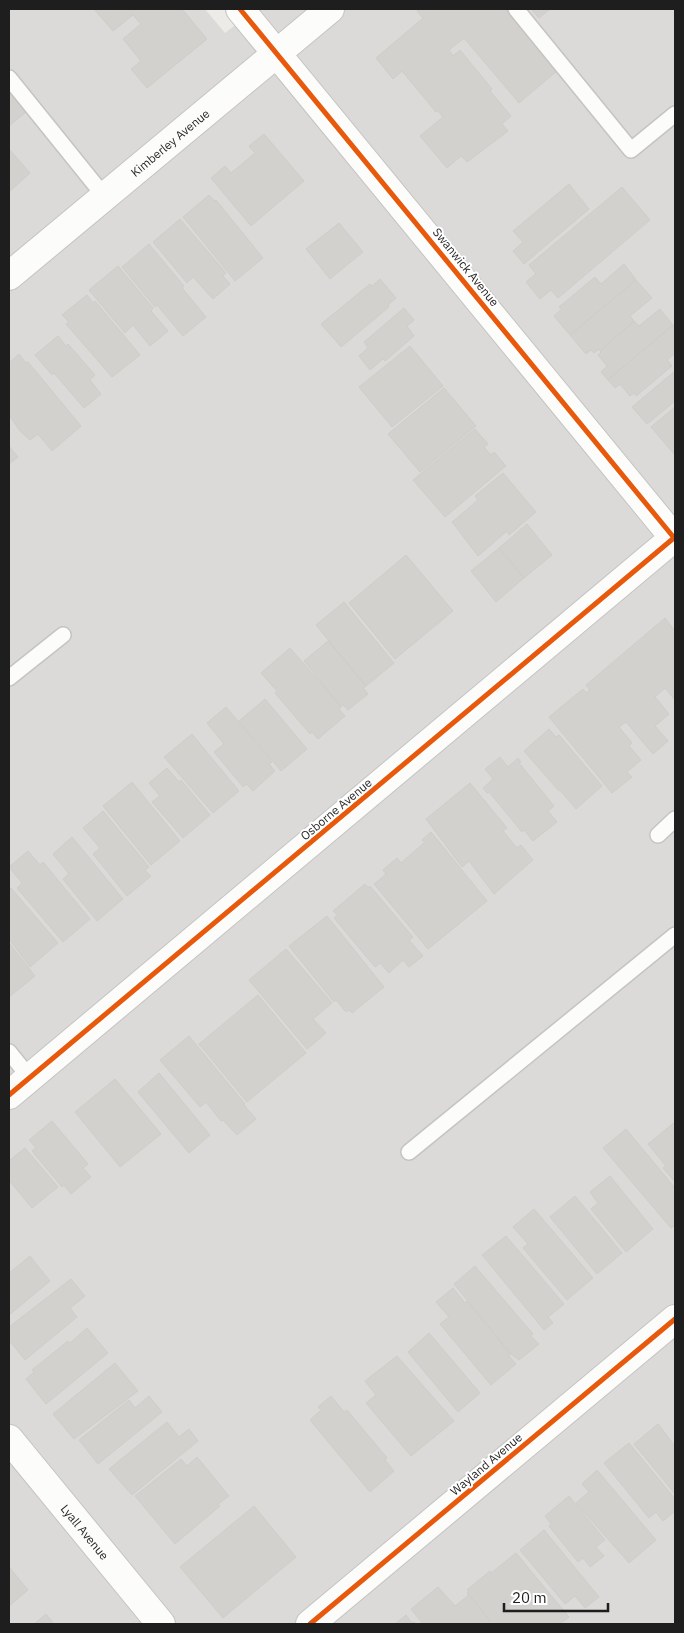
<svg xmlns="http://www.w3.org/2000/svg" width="684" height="1633" font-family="'IBM Plex Sans',sans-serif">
<rect width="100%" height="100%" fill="#edebe7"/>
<polygon fill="#dcdad8" points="9,9 205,9 225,33 256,9 675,9 675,1624 9,1624"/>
<g fill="#d3d1ce" stroke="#d0ccc8">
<polygon points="94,9 182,9 207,39 147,88 131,69 141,61 123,39 141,24 133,15 113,31"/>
<polygon points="420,9 506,9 558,70 519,103 464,38 449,50 453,56 460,50 492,89 490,91 511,116 502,124 508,131 467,162 461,156 447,168 420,136 443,117 437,110 436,112 402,71 393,79 376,58 423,18 417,11"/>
<polygon points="531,9 550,9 539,18"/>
<polygon points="9,91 26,112 9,126"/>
<polygon points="264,134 304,181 251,226 211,178 225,166 231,173 255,153 249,146"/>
<polygon points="9,149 30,173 9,192"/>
<polygon points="569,184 589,209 524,264 513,251 523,242 513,231"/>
<polygon points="622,187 650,220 558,298 551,290 540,299 526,282 536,274 529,265"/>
<polygon points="209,195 215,201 216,200 263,258 235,281 183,217"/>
<polygon points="180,219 226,273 223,276 230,284 213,299 193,277 187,283 153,242"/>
<polygon points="339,223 363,252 330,279 306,249"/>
<polygon points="149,244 184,286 182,288 206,317 183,336 157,305 155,307 122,267"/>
<polygon points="624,264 636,280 570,335 554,316 562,309 559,307 595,277 601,284"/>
<polygon points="118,266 153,308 151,311 168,331 150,346 133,325 125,333 89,290"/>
<polygon points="380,279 396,298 388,305 389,307 341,347 321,324 370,284 372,286"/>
<polygon points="636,280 652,298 630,316 634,321 600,351 599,349 594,353 591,350 586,354 570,335"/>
<polygon points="87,295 93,303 95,301 140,355 112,377 66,324 69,322 62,315"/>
<polygon points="404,308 414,320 407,326 414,336 385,361 383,359 370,370 359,356 368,348 364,342"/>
<polygon points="660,309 673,325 608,380 601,372 607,366 598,355 601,352 600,351 634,321 639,326"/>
<polygon points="673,325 675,328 675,353 667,360 672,366 636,396 634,393 630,396 620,384 615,388 608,380"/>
<polygon points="58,336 66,346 68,344 95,375 90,380 101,394 84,408 54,373 52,375 35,355"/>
<polygon points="410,346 443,386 392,427 359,387"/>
<polygon points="19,354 26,363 28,362 81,426 52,451 38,434 30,440 20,431 9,415 9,363"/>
<polygon points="675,371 675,401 647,424 632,407"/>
<polygon points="444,388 476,426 420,472 388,434"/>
<polygon points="675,407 675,455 651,427"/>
<polygon points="475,429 488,444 484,447 491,455 494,452 506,466 445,517 413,480"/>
<polygon points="9,446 18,457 9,464"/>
<polygon points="503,473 536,512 509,535 507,531 478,556 452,522 478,500 475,496"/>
<polygon points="527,524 552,555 524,578 499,548"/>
<polygon points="499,548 524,578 496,602 471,571"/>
<polygon points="406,555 453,611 395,659 349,603"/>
<polygon points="344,602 394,663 366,686 316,625"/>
<polygon points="665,618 675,631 675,700 665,688 655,697 669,714 655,726 668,741 653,754 626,722 619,727 632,743 629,746 641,760 627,772 632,777 612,793 549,717 583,689 586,693 590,690 586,685"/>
<polygon points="328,641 366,686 363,688 368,694 348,710 343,705 341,707 304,661"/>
<polygon points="290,648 341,707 339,709 345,716 318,739 312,732 310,734 275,693 277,691 261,673"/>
<polygon points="265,699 307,749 281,771 239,721"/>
<polygon points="226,707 272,762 269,764 275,771 253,791 247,784 243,787 214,752 224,744 207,723"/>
<polygon points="549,729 556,737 559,735 602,786 576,809 560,790 559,791 524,751"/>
<polygon points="192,734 239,791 213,813 164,757"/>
<polygon points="500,757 508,767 518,758 521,762 519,763 554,806 548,811 557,822 533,841 524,830 522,832 489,792 487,793 483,788 493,779 485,769"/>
<polygon points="167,768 179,782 181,780 210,815 183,838 152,802 160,796 149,783"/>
<polygon points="132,782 180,841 151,865 103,806"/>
<polygon points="470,783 507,828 503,831 517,848 521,845 533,860 494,894 469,861 462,867 426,819"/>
<polygon points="103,811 149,867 145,870 151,876 127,896 93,854 100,848 83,828"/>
<polygon points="431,832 487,901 428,949 374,884 386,874 383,870 397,858 401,863 425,842 422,840"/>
<polygon points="72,837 123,899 97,921 63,879 69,874 53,854"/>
<polygon points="28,851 40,865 43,862 90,919 63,942 17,888 22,883 9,867"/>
<polygon points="365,884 369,888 370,886 413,937 409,940 423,956 409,967 403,960 389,973 380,963 375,967 334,918 337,915 333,911"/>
<polygon points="11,888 58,943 30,967 9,939 9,891"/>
<polygon points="327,916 384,987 352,1013 349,1010 346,1012 336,1000 334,1002 289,946"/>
<polygon points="9,943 35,976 9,997"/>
<polygon points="286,949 332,1003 313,1019 326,1033 307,1049 249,980"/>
<polygon points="258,995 306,1053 247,1102 199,1044"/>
<polygon points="189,1036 245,1104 244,1105 256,1119 237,1135 223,1120 221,1121 206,1102 200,1107 160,1060"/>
<polygon points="159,1073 210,1135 189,1153 138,1092"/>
<polygon points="115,1079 161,1134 120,1167 75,1112"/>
<polygon points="52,1121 88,1164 83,1168 91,1177 71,1194 64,1185 62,1187 32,1151 36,1148 29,1140"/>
<polygon points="675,1122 675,1182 663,1168 666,1166 648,1144"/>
<polygon points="626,1129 675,1188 675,1225 671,1228 603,1148"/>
<polygon points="25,1148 58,1187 32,1208 9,1180 9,1161"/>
<polygon points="610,1176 653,1229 626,1252 591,1209 598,1203 590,1192"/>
<polygon points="575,1196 622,1253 597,1274 550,1217"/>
<polygon points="534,1209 593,1278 567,1300 523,1248 528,1244 513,1227"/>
<polygon points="506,1236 564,1304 548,1317 553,1323 544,1330 482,1255"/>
<polygon points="30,1256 50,1281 9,1315 9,1273"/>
<polygon points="475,1266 533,1334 531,1336 539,1344 519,1360 511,1354 454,1284"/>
<polygon points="71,1279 85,1296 70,1308 77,1317 25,1360 9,1340 9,1327"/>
<polygon points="453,1288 465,1303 467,1301 510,1354 509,1356 516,1364 491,1385 440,1324 449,1317 436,1302"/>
<polygon points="87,1328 108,1353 46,1404 26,1379 34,1372 32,1370 68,1341 70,1343"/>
<polygon points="429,1333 480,1393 458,1412 408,1352"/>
<polygon points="397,1356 454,1421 411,1456 366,1403 376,1395 365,1381"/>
<polygon points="115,1363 138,1391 74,1439 53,1414"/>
<polygon points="149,1396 162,1412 98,1464 79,1440 129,1400 135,1408"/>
<polygon points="331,1396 344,1412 347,1410 387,1458 385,1460 394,1471 370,1492 310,1420 321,1410 318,1407"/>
<polygon points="167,1422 179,1437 189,1429 198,1441 132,1495 109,1469"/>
<polygon points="658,1424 675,1446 675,1494 634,1444"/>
<polygon points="629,1443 675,1499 675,1511 663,1521 656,1512 649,1518 604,1463"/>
<polygon points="197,1457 229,1496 218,1504 220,1506 175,1544 135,1496 181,1459 187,1466"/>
<polygon points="597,1470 656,1540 629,1563 576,1503 589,1492 582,1484"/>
<polygon points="569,1496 605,1540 596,1547 604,1556 590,1567 583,1558 578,1562 549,1526 551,1524 545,1516"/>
<polygon points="254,1506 296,1557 223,1618 180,1567"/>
<polygon points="544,1530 599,1597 585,1608 575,1596 565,1604 520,1550"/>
<polygon points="516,1553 569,1617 560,1624 493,1624 467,1593 469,1592 467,1590 490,1571 491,1573"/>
<polygon points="9,1567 28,1590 9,1606"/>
<polygon points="438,1587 455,1606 469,1595 491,1621 487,1624 423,1624 411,1609"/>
<polygon points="46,1614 54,1624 34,1624"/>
<polygon points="406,1615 412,1623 414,1622 416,1624 395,1624"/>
</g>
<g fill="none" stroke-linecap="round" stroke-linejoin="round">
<defs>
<g id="lane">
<polyline points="516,9 631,150 675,114"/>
<polyline points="9,78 105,197"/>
<polyline points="9,678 63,635"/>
<polyline points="658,835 675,819"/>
<polyline points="9,1052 30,1078"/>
<polyline points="409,1152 675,935"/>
</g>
<g id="street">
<polyline points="240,9 675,539"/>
<path id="s1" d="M9 276 330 9"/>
<polyline points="9,1095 675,537"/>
<path id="s2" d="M9 1439 161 1624"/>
<polyline points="310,1624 675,1319"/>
</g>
</defs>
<use href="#lane" stroke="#c5c4c3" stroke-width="18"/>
<use href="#street" stroke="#c5c4c3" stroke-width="30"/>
<use href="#lane" stroke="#fcfcfb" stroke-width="15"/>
<use href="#street" stroke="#fcfcfb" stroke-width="28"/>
<defs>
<g id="cycleway">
<polyline points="240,9 675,539"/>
<polyline points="9,1095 675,537"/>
<polyline points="310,1624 675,1319"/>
</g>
</defs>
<use href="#cycleway" stroke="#fff" stroke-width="8"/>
<use href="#cycleway" stroke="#e8590c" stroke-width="5"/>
</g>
<g text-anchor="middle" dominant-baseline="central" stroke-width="4" stroke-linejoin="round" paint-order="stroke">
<g font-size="12" fill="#1e1e1e" stroke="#fff">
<text stroke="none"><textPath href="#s1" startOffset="209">Kimberley Avenue</textPath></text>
<text transform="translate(466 267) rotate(51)">Swanwick Avenue</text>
<text transform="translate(336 809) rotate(-40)">Osborne Avenue</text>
<text transform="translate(486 1464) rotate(-40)">Wayland Avenue</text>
<text stroke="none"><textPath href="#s2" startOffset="120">Lyall Avenue</textPath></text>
</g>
</g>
<rect width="684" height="1633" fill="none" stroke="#1e1e1e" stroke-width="20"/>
<path d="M504 1603v8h104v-8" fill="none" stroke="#1e1e1e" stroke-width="2.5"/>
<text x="512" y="1603" font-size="15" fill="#1e1e1e" stroke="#ffffff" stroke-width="4" paint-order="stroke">20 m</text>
</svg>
